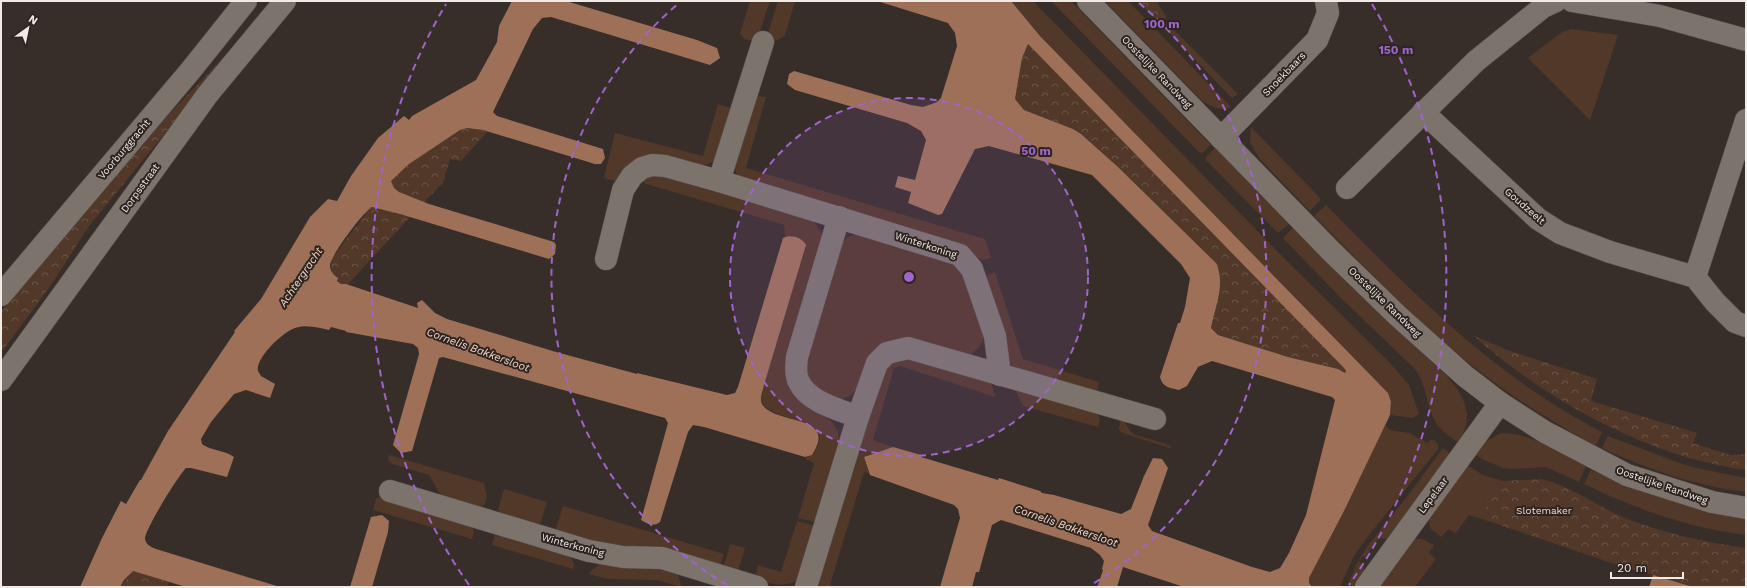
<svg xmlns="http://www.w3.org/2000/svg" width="1747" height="588" font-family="'Work Sans',sans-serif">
<defs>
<pattern id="forest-crowns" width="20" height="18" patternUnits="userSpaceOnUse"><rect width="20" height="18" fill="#523829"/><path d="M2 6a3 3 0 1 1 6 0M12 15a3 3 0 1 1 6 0" fill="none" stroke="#6b5548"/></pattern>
</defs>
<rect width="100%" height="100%" fill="#372e2a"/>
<g fill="#523829">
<polygon points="750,1 770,1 757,40 753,41 744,39 740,33"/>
<polygon points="778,1 795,1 785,36 770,44 765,43"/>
<polygon points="1011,1 1033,1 1277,251 1392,365 1409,385 1419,414 1412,418 1390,415 1391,410 1388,393 1040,36"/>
<polygon points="1051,1 1071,1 1211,145 1202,153 1199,152"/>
<path d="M1105 1H1128L1231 107C1220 113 1209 105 1200 99Z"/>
<polygon points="1167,23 1238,94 1232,98 1163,26"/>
<polygon points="1572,29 1618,35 1590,120 1528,58 1562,32"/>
<polygon points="753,96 766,97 746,168 985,239 991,258 983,260 972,255 740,178 736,172 734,164"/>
<polygon points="718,104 734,109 715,160 709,164 618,182 604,178 615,133 703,156"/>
<polygon points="1251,127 1321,199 1310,211 1259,158 1250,142"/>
<polygon points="1215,148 1289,224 1278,233 1206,160 1206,157"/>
<polygon points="660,173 811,219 820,230 823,237 789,366 824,416 833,423 838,432 839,445 818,523 798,518 814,463 805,459 817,448 820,438 813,428 775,413 765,407 761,400 764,385 806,245 791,236 785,237 784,225 647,184 646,185 643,181 648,175"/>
<path d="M1326 205C1410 290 1494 377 1602 432L1596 446C1557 424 1518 401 1483 374 1422 327 1368 270 1314 216Z"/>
<path d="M1293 228 1347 283 1444 373C1463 394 1477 415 1458 442 1452 438 1445 434 1440 428 1426 412 1428 385 1414 368L1342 299 1283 238Z"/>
<path d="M857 234C877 239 952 255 962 269 967 275 976 309 979 318 986 336 987 343 970 355L908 342 860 384 850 396 841 399 825 397 806 378 805 353 842 242 848 237Z"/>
<polygon points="995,272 1023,359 1099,382 1096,396 1012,366 1008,360 984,282 988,275"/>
<polygon points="901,357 991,381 995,397 900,366 894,368 873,440 893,447 864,457 869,473 864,472 830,585 834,587 820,587 818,579 882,369"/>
<polygon points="1014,387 1097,413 1100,419 1098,427 1023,406"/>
<path d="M1121 419C1127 423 1128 429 1133 434L1169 445 1173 449 1120 432 1119 429Z"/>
<polygon points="1385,425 1390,430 1410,433 1427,443 1432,439 1438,444 1438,449 1369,535 1354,556 1340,587 1312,587 1309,583 1309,578 1344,511"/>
<path d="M1501 433C1532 433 1559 453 1586 466L1579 482 1546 467 1513 469 1503 468 1484 460 1476 455 1483 443Z"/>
<path d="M1608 436 1677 462 1696 468 1746 478V492C1695 486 1648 469 1602 448Z"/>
<polygon points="1443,448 1450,453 1418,498 1387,539 1379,538 1365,557 1363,556 1359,561 1365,570 1354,587 1347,587 1357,563 1367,547 1409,494"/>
<path d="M389 455 484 483C487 497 490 500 478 511L443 499 429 475 392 464 388 460Z"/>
<polygon points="1465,466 1468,466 1483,475 1503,481 1493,487 1483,501 1494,523 1469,515 1456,533 1448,529 1441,537 1430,528 1428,515"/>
<path d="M1591 470C1641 492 1692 509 1746 518V535C1690 528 1635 509 1584 484Z"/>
<polygon points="504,489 547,502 541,522 535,528 502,519 498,509"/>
<polygon points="379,497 471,524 474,532 472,539 373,510 376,499"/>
<polygon points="563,506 724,554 719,568 642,550 558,535 556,528"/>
<path d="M797 521 817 526 799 580C782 588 772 584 755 578L758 565 781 572Z"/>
<polygon points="496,531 569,554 574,564 573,569 492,545"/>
<polygon points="1414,539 1422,539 1434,545 1429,553 1436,559 1415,587 1377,587"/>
<polygon points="730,544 745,548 737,574 723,569"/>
<polygon points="601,563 627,563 677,571 681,585 681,587 657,580 608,579 589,574 592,570"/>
</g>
<g fill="url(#forest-crowns)">
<polygon points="1138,1 1160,1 1157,3 1167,17 1164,20 1167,23 1163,26"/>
<polygon points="247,33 89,226 51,285 1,353 1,312 101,185"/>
<polygon points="1028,44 1344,368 1346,371 1345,373 1338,369 1288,357 1218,335 1211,328 1215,309 1216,263 1118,167 1081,134 1073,129 1024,110 1015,99 1022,58"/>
<path d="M467 128 488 131 461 161 450 159 443 183 424 202C413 197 392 194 391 181 401 165 443 141 460 130Z"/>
<path d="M375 207 410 217 348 284H341C333 277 329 268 332 258L370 208Z"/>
<path d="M1474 336 1510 351 1597 379 1591 401 1697 433 1693 443 1730 455 1746 454V470C1648 457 1547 401 1474 336Z"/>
<path d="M1541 479C1568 485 1591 502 1616 514 1656 532 1703 542 1746 548V587H1693L1618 565 1494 523 1483 501 1493 487 1503 481Z"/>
<polygon points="133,571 169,582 167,587 120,587"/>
</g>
<g fill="#9d7057" fill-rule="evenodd">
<path d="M512 1H566L697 40 717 48 720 58 710 65 551 17 542 18 533 29 493 112 497 116 603 149 605 158 601 164H595L483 130 467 128 460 130 409 164 391 181 394 188 399 192 429 204 554 242 556 245 555 254 549 259 400 214 372 207C363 212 331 255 330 265 330 270 333 275 338 278L337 281 341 284H346L418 308 417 303 422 300 435 313 447 319 556 352 637 374V373L727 395 735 393 738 387 783 238C790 234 802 237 806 245L764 385C763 391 759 398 762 404 775 426 839 413 812 455L805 457 704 427 693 425 688 432 660 522C654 527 647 524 641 520L668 423 665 418 443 357 439 358 412 451 401 453 393 445 419 354 418 348 413 344 346 332V331L331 327 329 330C319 328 306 324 295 328 283 332 255 358 258 371L261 376 275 384 270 398 246 390 234 394 211 422 201 439 202 444C211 451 225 450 234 457L227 477 191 468H186C178 476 144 531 145 539 146 545 151 547 156 549L280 587H186L133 571 124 580 120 587H80L102 538 121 501 126 504 140 480H141L168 431 235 332 234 331 261 299 310 217 328 199 337 201 351 176 378 138 404 116 409 120 412 116 476 80 497 42 499 26Z"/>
<path d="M877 1H1011L1040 36 1388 393 1391 402 1390 415 1344 511 1309 578V583L1312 587H1184L1123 567 1117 587H1096L1098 585 1103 570 1102 569 1104 561 1100 555 1091 548 1001 520 992 525 979 572H976L972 587H940L960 518 958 509 954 505 870 475 864 457 893 447 921 455V457L998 480 999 478 1040 491 1042 493 1054 495 1121 514 1131 509 1144 476 1153 458 1162 459 1168 468 1148 525 1152 531 1252 567 1270 572 1280 568 1289 553 1306 515 1335 400 1332 397 1212 361 1198 367 1187 386 1179 390C1170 388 1162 387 1160 377L1178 323H1180L1185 307 1190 278 1181 264 1092 175 989 146 975 149 942 214 938 215 908 203 911 192 895 187 898 176 915 180 926 140 921 131 907 123 795 90 787 84 789 74 794 71 911 105 923 107 937 102 941 98 957 46 955 33 948 23ZM1028 44 1344 368 1346 371 1345 373 1338 369 1288 357 1218 335 1211 328C1215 306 1226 284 1216 263L1118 167 1081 134 1073 129 1024 110 1015 99 1022 58Z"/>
<polygon points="382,515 389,521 388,532 372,587 350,587 371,517"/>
<polygon points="1653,575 1693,587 1649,587"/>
</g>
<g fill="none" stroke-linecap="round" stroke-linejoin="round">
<defs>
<g id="minor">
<polyline points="1572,1 1660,16 1746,40"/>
<polyline points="1423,112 1538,219 1560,233 1610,252 1695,277 1715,302 1735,322 1746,326"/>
<polyline points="1221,138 1317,40 1328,13 1326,1"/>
<polyline points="719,181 763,42"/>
<polyline points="1347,188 1476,61 1543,7 1556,1"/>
<path d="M839 217 797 357C796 365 795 375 799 382 809 403 839 409 858 417"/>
<polyline points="606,259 623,190 632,176 642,168 652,165 665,166 719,181 960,255 972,269 995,336 1000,375"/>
<polyline points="1695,277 1746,120"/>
<polyline points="1,380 208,94 285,1"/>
<polyline points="390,491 589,551 623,557 662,558 757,587"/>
<polyline points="806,587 858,417 877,363 887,353 908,348 1155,419"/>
<polyline points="1366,587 1500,403"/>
</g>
<g id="tertiary">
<polyline points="1088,1 1331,251 1398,316 1465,376 1500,403 1545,432 1627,475 1712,502 1746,508"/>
<polyline points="1,295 191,70 246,1"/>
</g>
</defs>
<use href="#minor" stroke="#554d4a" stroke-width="23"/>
<use href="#tertiary" stroke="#554d4a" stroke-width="23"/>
<use href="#minor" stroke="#7c736d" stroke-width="22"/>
<use href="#tertiary" stroke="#7c736d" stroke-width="22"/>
</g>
<circle cx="909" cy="277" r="179" fill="#9e65cb" fill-opacity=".12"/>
<g fill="none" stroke="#9e65cb" stroke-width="2" stroke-dasharray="7 5">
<circle cx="909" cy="277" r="179"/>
<path d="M727 585A358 358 0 0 1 679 3M1139 3A358 358 0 0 1 1091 585"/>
<path d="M469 585A537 537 0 0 1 446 4M1372 4A537 537 0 0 1 1349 585"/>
</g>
<g text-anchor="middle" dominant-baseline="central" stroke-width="4" stroke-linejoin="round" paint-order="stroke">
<g font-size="10" fill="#f1ebe8" stroke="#2d2420">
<text transform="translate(1157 72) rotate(46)">Oostelijke Randweg</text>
<text transform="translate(1284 74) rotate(-46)">Snoekbaars</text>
<text transform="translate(124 149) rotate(-50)">Voorburggracht</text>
<text transform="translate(140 188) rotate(-54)">Dorpsstraat</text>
<text transform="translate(1525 206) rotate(41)">Goudzeelt</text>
<text transform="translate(926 245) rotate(18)">Winterkoning</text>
<text transform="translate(1385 302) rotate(44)">Oostelijke Randweg</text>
<text transform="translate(1662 485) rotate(19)">Oostelijke Randweg</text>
<text transform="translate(1433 495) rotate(-53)">Lepelaar</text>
<text transform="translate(573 545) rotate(15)">Winterkoning</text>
</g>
<g font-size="10" fill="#f7d9c9" stroke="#2d2420">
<text x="1544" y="510">Slotemaker</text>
</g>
<g font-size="11" font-style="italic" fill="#f5d7c7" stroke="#2d2420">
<text transform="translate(301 277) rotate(-56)">Achtergracht</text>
<text transform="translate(478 350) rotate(20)">Cornelis Bakkersloot</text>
<text transform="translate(1066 526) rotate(19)">Cornelis Bakkersloot</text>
</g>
</g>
<circle cx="909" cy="277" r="6" fill="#9e65cb" stroke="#2d2420" stroke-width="2"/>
<g font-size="12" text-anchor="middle" font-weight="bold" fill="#9e65cb" stroke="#2d2420" stroke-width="4" stroke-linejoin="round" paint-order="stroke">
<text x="1162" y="28">100 m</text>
<text x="1396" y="54">150 m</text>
<text x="1036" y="155">50 m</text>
</g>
<rect width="1747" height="588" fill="none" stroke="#f1ebe8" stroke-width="4"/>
<g transform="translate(28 28) rotate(33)" stroke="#2d2420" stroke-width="3" paint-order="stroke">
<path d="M0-3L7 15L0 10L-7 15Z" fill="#f1ebe8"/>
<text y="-6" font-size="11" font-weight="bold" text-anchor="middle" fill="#f1ebe8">N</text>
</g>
<path d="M1611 572v6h72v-6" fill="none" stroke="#f1ebe8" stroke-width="2"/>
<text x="1617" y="572" font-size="12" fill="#f1ebe8" stroke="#2d2420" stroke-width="3" paint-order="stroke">20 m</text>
</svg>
